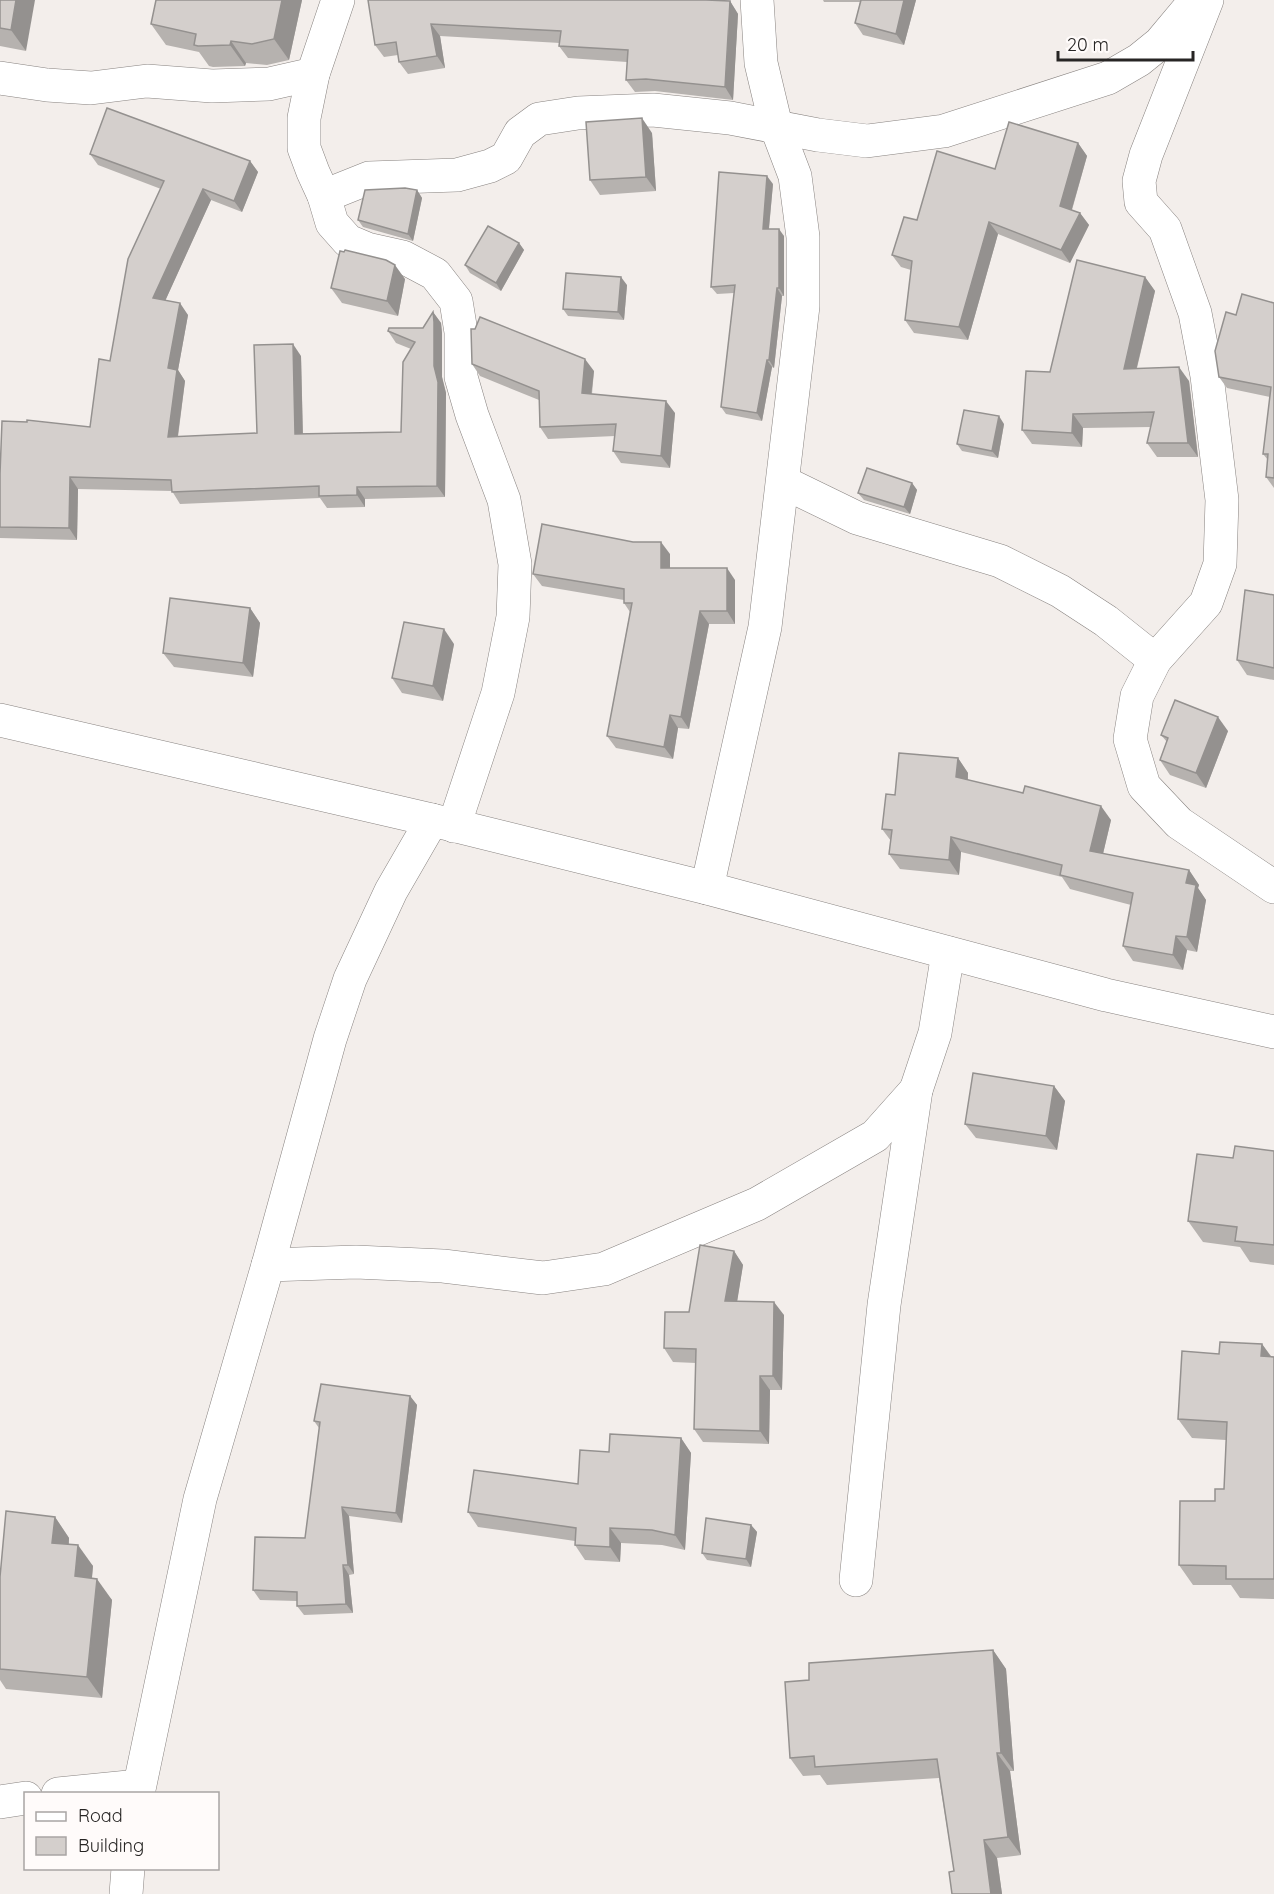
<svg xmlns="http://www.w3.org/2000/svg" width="1274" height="1894" font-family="Quicksand,sans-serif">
<rect width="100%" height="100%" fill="#f3eeeb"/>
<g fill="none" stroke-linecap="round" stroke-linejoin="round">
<defs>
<g id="minor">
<polyline points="338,0 313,74 304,118 304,148 313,172 324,196 332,223 348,241 367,249 403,257 435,274 456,301 461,332 461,377 472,415 504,500 515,564 513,617 498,693 454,826"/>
<polyline points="1207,0 1146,155 1139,181 1141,202 1165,229 1195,313 1207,376 1222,500 1220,564 1206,603 1155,660 1137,696 1130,739 1144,786 1179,823 1274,887"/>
<polyline points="0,78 47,85 91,88 147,81 212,86 269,84 313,74"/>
<polyline points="324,196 369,178 457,175 490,166 506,158 520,133 539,119 578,113 653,110 730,118 818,135 867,141 944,131 1108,78 1139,60 1160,43 1196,0"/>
<polyline points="783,482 857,518 1000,561 1060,591 1106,621 1155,660"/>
<polyline points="707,888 765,627 803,306 803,237 795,176 776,126 761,63 757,0"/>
<polyline points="268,1265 356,1262 443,1266 543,1278 604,1269 757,1204 875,1136 916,1090"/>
<polyline points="856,1580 884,1305 916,1090 935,1033 948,953"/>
<polyline points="58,1794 139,1786"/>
<polyline points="138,1794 200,1499 268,1265 330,1039 350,979 391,891 432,820"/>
<polyline points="0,1802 26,1798"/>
<polyline points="126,1894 128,1868"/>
</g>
<polyline id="tertiary" points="0,720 432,820 707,888 1106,995 1274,1032"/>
</defs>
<use href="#minor" stroke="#888380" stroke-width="34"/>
<use href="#tertiary" stroke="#888380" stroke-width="34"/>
<use href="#minor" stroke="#fff" stroke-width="33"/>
<use href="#tertiary" stroke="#fff" stroke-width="33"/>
</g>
<g fill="#b6b2af">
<polygon points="0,0 26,51 0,46"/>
<polygon points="156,0 302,0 289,60 267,65 246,63 245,66 213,67 209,66 199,52 166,45 151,24"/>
<polygon points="368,0 730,1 738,14 733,100 655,91 635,92 626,80 627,62 568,58 559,46 560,43 440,36 445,68 408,74 399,62 398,55 384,57 375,45"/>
<polygon points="823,0 916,0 904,45 863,35 855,23 860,2 824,2"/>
<polygon points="652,133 656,191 600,195 590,180"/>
<polygon points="1078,143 1087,156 1072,210 1080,213 1089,225 1070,263 998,234 968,340 914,333 905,320 911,270 901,267 892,255 917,220 995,169"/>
<polygon points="90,154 250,161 258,172 242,212 211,200 165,301 188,315 178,370 185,381 178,437 257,433 301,356 303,434 401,432 411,349 396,343 388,331 423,328 433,312 441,323 442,333 442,377 446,393 445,497 365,499 365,507 327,508 320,498 180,504 172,491 78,489 77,540 0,538 0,474 90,427 161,189 98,165"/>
<polygon points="773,184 769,229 784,236 784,296 782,296 774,368 772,367 762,421 726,414 721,407 734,293 717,294 711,287"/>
<polygon points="417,190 422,198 413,241 363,227 358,220"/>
<polygon points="519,243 524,250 501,291 470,273 465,265"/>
<polygon points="1145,277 1155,291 1137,368 1189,381 1198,457 1157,457 1147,443 1151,427 1083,428 1082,447 1032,444 1022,430 1050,372"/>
<polygon points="405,279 398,316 342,303 331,288"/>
<polygon points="627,285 624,320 568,316 563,309"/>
<polygon points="1274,303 1274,488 1266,477 1268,460 1263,454 1270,397 1227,388 1219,377 1236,315"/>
<polygon points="472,364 594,371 592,394 675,413 670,468 621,463 613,451 615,436 548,439 540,427 539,400 480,376"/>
<polygon points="1004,424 998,458 962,451 957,444"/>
<polygon points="912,483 917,490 910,514 864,500 858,493"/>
<polygon points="670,554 670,568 735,580 735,624 709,624 689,729 678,728 673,759 616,748 607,736 630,612 624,603 624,600 542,586 533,574"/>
<polygon points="1274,595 1274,680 1247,675 1237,660"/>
<polygon points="250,608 260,623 253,677 174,667 163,653"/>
<polygon points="454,644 443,701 402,693 392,678"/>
<polygon points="1228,731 1206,788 1170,775 1160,760 1167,742 1161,735"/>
<polygon points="958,758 968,773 968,780 1111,820 1103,854 1189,870 1199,885 1198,888 1206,900 1197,952 1187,950 1183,970 1133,961 1123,946 1131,905 1070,889 1062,877 961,852 959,875 900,869 889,854 891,841 882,829 895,795"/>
<polygon points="1054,1086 1065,1101 1057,1150 976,1138 965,1124"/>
<polygon points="1274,1151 1274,1265 1250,1262 1240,1247 1203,1242 1188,1221 1233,1158"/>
<polygon points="734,1251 743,1265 737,1301 784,1315 782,1390 770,1390 769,1444 703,1442 694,1429 696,1363 673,1362 664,1348 689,1312"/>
<polygon points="1262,1344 1271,1356 1274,1357 1274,1599 1240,1598 1231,1585 1193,1585 1179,1565 1215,1501 1224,1489 1226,1440 1192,1438 1178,1419"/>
<polygon points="410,1396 417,1405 402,1523 349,1516 354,1574 349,1575 353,1613 304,1615 297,1606 297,1601 260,1600 253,1590 305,1538 319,1428 314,1421"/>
<polygon points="681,1438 691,1453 685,1550 662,1545 621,1543 620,1562 585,1560 575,1545 575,1541 478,1527 468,1512 578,1484 609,1452"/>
<polygon points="55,1517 69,1538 69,1544 93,1566 92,1578 112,1600 102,1698 6,1689 0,1680 0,1577"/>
<polygon points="751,1525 757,1532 751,1567 707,1560 702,1553"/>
<polygon points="993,1650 1006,1669 1014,1771 1010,1771 1021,1855 997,1858 1002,1894 952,1894 954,1871 939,1778 827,1785 820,1775 803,1776 790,1758 809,1680"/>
</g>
<g fill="#94918f">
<polygon points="16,0 35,0 26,51 11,30"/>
<polygon points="282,0 302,0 289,60 274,39"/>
<polygon points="904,0 916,0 904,45 896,34"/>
<polygon points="730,1 738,14 733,100 725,87"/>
<polygon points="431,24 440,36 445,68 437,56"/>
<polygon points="231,41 246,63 245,66 230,45"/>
<polygon points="642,118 652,133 656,191 646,177"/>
<polygon points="1078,143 1087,156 1069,219 1060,206"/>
<polygon points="250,161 258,172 242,212 234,201"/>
<polygon points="767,176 773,184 768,237 763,229"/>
<polygon points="203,189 211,200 161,310 153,298"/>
<polygon points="417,190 422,198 413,241 408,234"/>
<polygon points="1080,213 1089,225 1070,263 1061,250"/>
<polygon points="989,222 998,234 968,340 959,327"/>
<polygon points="779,229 784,236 784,296 779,288"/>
<polygon points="519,243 524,250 501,291 496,283"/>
<polygon points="395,265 405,279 398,316 387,301"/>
<polygon points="621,277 627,285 624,320 618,312"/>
<polygon points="1145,277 1155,291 1133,383 1124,369"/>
<polygon points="777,288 782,296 774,368 769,360"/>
<polygon points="180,303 188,315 178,370 185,381 176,449 168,437 168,368"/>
<polygon points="433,312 441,323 442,333 442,377 446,393 445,497 437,486"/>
<polygon points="293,344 301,356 303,445 295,434"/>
<polygon points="585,359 594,371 590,405 582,393"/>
<polygon points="767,360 772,367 762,421 757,413"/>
<polygon points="1179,367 1189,381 1198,457 1188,443"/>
<polygon points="666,401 675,413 670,468 661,456"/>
<polygon points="1073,414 1083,428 1082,447 1072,433"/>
<polygon points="999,416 1004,424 998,458 992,451"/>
<polygon points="70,477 78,489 77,540 69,528"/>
<polygon points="912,483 917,490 910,514 904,507"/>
<polygon points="357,487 365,499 365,507 357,495"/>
<polygon points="661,542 670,554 670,580 661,568"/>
<polygon points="727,568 735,580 735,624 727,611"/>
<polygon points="250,608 260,623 253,677 243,663"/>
<polygon points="700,611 709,624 689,729 681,717"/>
<polygon points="444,629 454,644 443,701 433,686"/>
<polygon points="670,715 678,728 673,759 664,747"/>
<polygon points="1218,717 1228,731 1206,788 1196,773"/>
<polygon points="958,758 968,773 967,792 956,777"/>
<polygon points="1101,806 1111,820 1100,866 1090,851"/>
<polygon points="951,837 961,852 959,875 949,860"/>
<polygon points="1189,870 1199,885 1198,888 1206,900 1197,952 1187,937 1186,883"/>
<polygon points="1176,936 1187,950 1183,970 1173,955"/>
<polygon points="1054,1086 1065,1101 1057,1150 1046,1136"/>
<polygon points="734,1251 743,1265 735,1315 725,1301"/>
<polygon points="774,1302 784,1315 782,1390 773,1376"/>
<polygon points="1262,1344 1274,1361 1261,1356"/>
<polygon points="760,1376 770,1390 769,1444 760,1431"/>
<polygon points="410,1396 417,1405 402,1523 396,1513"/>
<polygon points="681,1438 691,1453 685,1550 675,1535"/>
<polygon points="342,1507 349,1516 354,1574 348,1565"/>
<polygon points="55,1517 69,1538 67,1564 52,1543"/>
<polygon points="751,1525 757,1532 751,1567 746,1559"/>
<polygon points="610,1528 621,1543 620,1562 610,1547"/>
<polygon points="78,1545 93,1566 90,1597 75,1576"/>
<polygon points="343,1565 349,1575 353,1613 346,1604"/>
<polygon points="97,1579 112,1600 102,1698 87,1677"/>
<polygon points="993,1650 1006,1669 1014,1771 1001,1753"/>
<polygon points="997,1753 1010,1771 1021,1855 1008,1837"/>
<polygon points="984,1840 997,1858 1002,1894 991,1894"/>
</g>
<g fill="#d4cfcc" stroke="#94918f" stroke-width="1.5">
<polygon points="0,0 16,0 11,30 0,28"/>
<polygon points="156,0 282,0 274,39 252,44 231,41 230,45 198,46 194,45 196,34 151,24"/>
<polygon points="368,0 706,0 730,1 725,87 646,79 626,80 628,50 559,46 561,31 431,24 437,56 399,62 396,42 375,45"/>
<polygon points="861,0 904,0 896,34 855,23"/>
<polygon points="107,108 250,161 234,201 203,189 153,298 180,303 168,368 177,370 168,437 257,433 254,345 293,344 295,434 401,432 403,362 415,342 388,331 389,328 423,328 433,312 434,322 434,366 438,382 437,486 357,487 357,495 319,496 319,486 172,492 171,480 70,477 69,528 0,527 0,474 2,421 27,422 27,420 90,427 99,359 110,361 128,259 164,181 90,154"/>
<polygon points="642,118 646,177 590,180 586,122"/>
<polygon points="1009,122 1078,143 1060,206 1080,213 1061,250 989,222 959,327 905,320 912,261 892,255 904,217 917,220 937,151 995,169"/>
<polygon points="719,172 767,176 763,229 779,229 779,288 777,288 769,360 767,360 757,413 721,407 735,285 711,287"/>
<polygon points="405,188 417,190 408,234 358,220 365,190"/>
<polygon points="488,226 519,243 496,283 465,265"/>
<polygon points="345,250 386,260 395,265 387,301 331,288 340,251 344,252"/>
<polygon points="1077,260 1145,277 1124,369 1179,367 1188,443 1147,443 1154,412 1073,414 1072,433 1022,430 1026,371 1050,372"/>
<polygon points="566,273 621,277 618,312 563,309"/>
<polygon points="1242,294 1274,303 1274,478 1266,477 1268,454 1263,454 1271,387 1219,377 1215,351 1226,312 1236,315"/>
<polygon points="480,317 585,359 582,393 666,401 661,456 613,451 616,424 540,427 539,391 472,364 471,329 475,329"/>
<polygon points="964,410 999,416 992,451 957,444"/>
<polygon points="867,468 912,483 904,507 858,493"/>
<polygon points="542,524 633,542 661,542 661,568 727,568 727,611 700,611 681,717 670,715 664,747 607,736 632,603 624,603 624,589 533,574"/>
<polygon points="1245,590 1274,595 1274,668 1237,660"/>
<polygon points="170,598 250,608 243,663 163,653"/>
<polygon points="404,622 444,629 433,686 392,678"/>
<polygon points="1175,700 1218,717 1196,773 1160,760 1168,738 1161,735"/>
<polygon points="899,753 958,758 956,777 1023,793 1025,786 1101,806 1090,851 1189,870 1186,883 1196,885 1187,937 1176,936 1173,955 1123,946 1133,893 1060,875 1062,865 951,837 949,860 889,854 892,830 882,829 886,794 895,795"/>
<polygon points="973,1073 1054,1086 1046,1136 965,1124"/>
<polygon points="1235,1146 1274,1151 1274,1245 1235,1241 1237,1227 1188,1221 1197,1154 1233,1158"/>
<polygon points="700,1245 734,1251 725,1301 774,1302 773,1376 760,1376 760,1431 694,1429 696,1349 664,1348 665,1312 689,1312"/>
<polygon points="1220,1342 1262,1344 1261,1356 1274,1357 1274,1579 1226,1579 1226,1566 1179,1565 1180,1501 1215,1501 1215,1489 1224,1489 1227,1422 1178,1419 1182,1351 1219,1354"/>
<polygon points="321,1384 410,1396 396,1513 342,1507 348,1565 343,1565 346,1604 297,1606 297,1592 253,1590 255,1537 305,1538 320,1422 314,1421"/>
<polygon points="610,1434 681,1438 675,1535 652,1530 610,1528 610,1547 575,1545 576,1528 468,1512 474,1470 578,1484 580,1450 609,1452"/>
<polygon points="6,1511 55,1517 52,1543 78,1545 75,1576 97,1579 87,1677 0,1669 0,1577"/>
<polygon points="706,1518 751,1525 746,1559 702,1553"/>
<polygon points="993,1650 1001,1753 997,1753 1008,1837 984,1840 991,1894 952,1894 949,1872 954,1871 937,1759 815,1767 814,1756 790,1758 785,1682 809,1680 809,1663"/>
</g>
<rect x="24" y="1792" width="195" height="78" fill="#fffbfa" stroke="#a9a5a4" stroke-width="1.5"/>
<rect x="36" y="1812" width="30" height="9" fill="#ffffff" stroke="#a9a5a4" stroke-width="1.5"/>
<text x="78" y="1822" font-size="18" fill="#272524">Road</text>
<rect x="36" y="1837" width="30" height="18" fill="#d4cfcc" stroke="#a9a5a4" stroke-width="1.5"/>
<text x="78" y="1852" font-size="18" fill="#272524">Building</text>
<path d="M1058 51v9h135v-9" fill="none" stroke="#272524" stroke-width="3"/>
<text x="1067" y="51" font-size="18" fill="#272524" stroke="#fffbfa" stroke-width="4.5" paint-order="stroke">20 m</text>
</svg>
